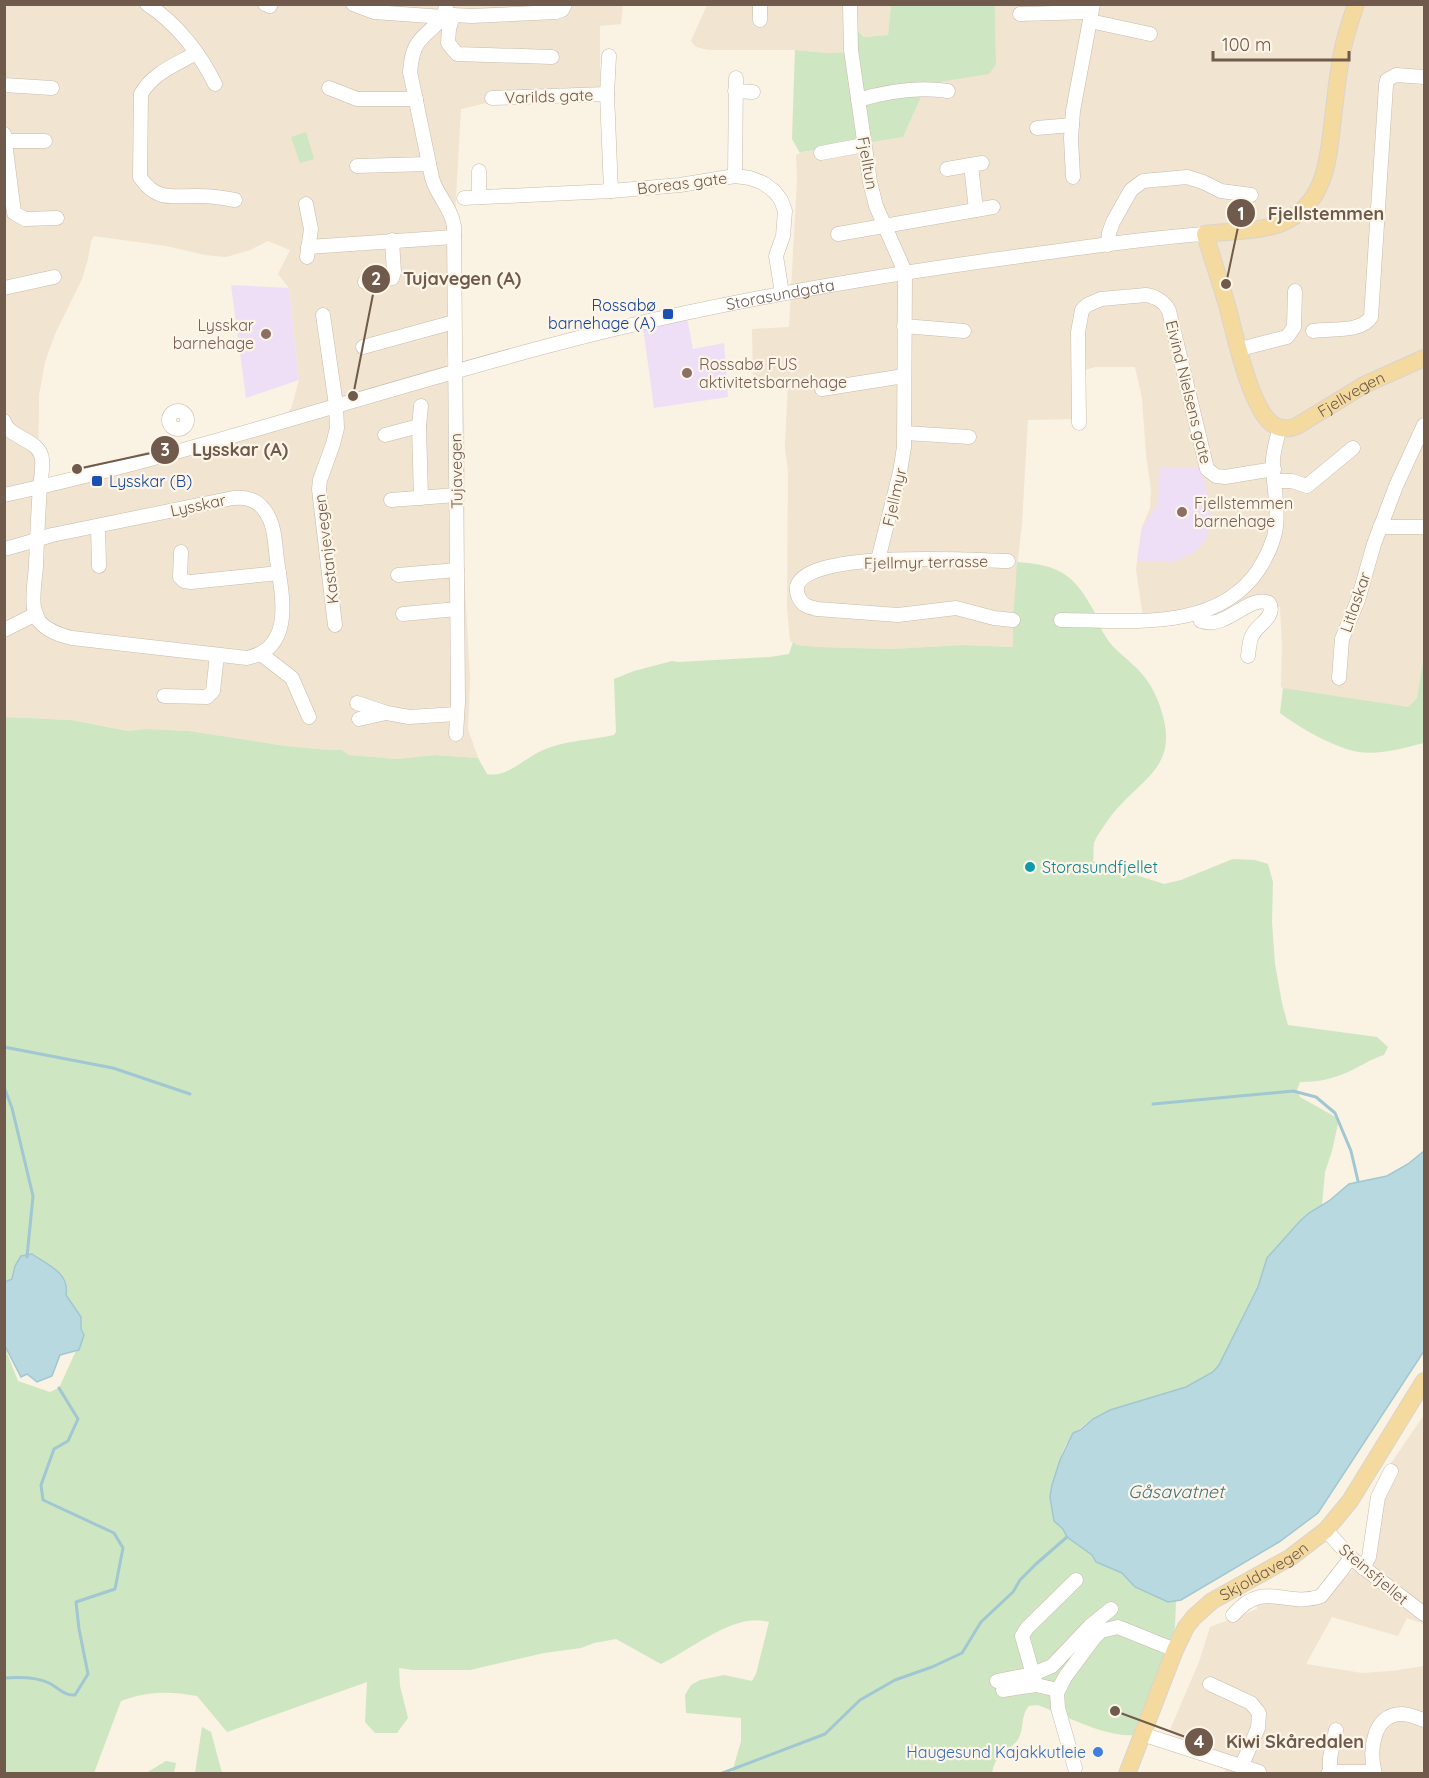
<svg xmlns="http://www.w3.org/2000/svg" width="1429" height="1778" font-family="Quicksand,sans-serif">
<rect width="100%" height="100%" fill="#faf2e2"/>
<g fill="#f1e4d1" fill-rule="evenodd">
<path d="M5 5H623L621 24 600 26V91L491 102 461 109 446 374 463 370 465 472 464 571 470 678 468 729 478 758 435 755 396 759 349 755 342 750H328L286 746 189 731 146 729 128 731 71 720 5 717ZM94 236 166 246 205 255 226 257 250 250 268 241 290 250 278 274 289 288 299 380 292 406 285 417 38 493 39 395 45 362 55 334 82 279 88 259 91 241Z"/>
<polygon points="707,5 891,5 888,35 864,37 851,25 853,52 827,53 796,50 708,50 696,47 691,41"/>
<polygon points="995,5 1424,5 1424,654 1417,698 1407,708 1288,690 1281,687 1282,645 1280,607 1144,624 1136,569 1142,527 1150,508 1151,490 1146,454 1142,398 1135,367 1096,367 1080,371 1076,419 1028,420 1022,523 1015,587 1014,647 963,645 892,649 818,647 797,645 790,641 787,606 788,471 785,448 788,379 753,380 752,329 789,327 797,180 796,155 805,151 823,150 903,137 921,97 932,83 996,64"/>
<polygon points="1424,1415 1424,1624 1407,1618 1398,1636 1332,1617 1306,1664 1362,1673 1392,1671 1424,1666 1424,1773 1224,1773 1227,1763 1169,1732 1199,1662 1210,1627 1257,1609 1257,1598 1327,1597 1367,1555 1383,1475"/>
</g>
<g fill="#efdff6">
<polygon points="231,285 289,288 299,380 246,398"/>
<polygon points="687,318 693,349 724,343 728,397 654,408 643,327"/>
<polygon points="1159,468 1198,468 1203,474 1213,520 1206,539 1194,553 1173,562 1137,561 1142,527 1158,504"/>
</g>
<g fill="#cee6c2" fill-rule="evenodd">
<polygon points="891,5 995,5 996,64 989,74 932,83 921,97 903,137 823,150 805,151 800,153 792,139 795,50 827,53 852,52 851,25 864,37 888,35"/>
<polygon points="306,132 314,159 300,163 291,137"/>
<path d="M1017 562C1060 565 1074 574 1095 613 1098 620 1100 628 1104 634 1110 646 1123 655 1132 664 1144 674 1152 686 1158 701 1185 771 1138 776 1106 823 1102 829 1096 837 1094 843 1093 849 1094 856 1093 861L1164 884 1181 880 1233 859 1255 860 1268 864 1273 882 1272 922 1275 964 1282 1003 1288 1025 1377 1037 1388 1047 1384 1055C1370 1059 1360 1067 1348 1072 1332 1079 1318 1082 1300 1082L1297 1090 1300 1097 1339 1119 1332 1151 1325 1172 1322 1205 1300 1221 1267 1258 1258 1287 1219 1366C1208 1379 1187 1386 1171 1392 1131 1405 1071 1413 1060 1461 1056 1480 1056 1501 1054 1521L1063 1529 1067 1537 1092 1555 1096 1562 1122 1573 1168 1602 1176 1601 1175 1627 1172 1643 1134 1735C1107 1738 1064 1715 1038 1705L1029 1706C1020 1715 1025 1730 1017 1741 1005 1754 996 1753 992 1773H732L741 1741V1718L686 1713 685 1695 691 1685 700 1680 724 1675 752 1681 756 1674 769 1622C734 1612 691 1650 661 1664L616 1639 594 1643 581 1648 544 1653 470 1670H413L399 1668 400 1686 408 1718 397 1733H375L365 1722 367 1682 227 1732 197 1696C169 1691 148 1691 121 1701L94 1773H5V717L71 720 128 731 146 729 189 731 286 746 328 750H342L349 755 396 759 435 755 478 758 487 774C505 778 522 761 537 753 562 740 587 741 614 735L616 732 614 679 634 671 672 661 678 662 770 657 789 654 793 642 797 645 818 647 892 649 963 645 1013 647V619ZM9 1335 80 1342 59 1388 50 1392 18 1381 7 1353Z"/>
<path d="M1424 654V743C1404 748 1380 755 1359 752 1337 749 1298 727 1280 713L1283 688 1408 707 1417 698Z"/>
<polygon points="202,1727 211,1732 222,1773 195,1773"/>
<polygon points="166,1761 176,1763 174,1773 146,1773"/>
</g>
<g fill="#b9d9e1" stroke="#a0c7d2" stroke-width="1.5">
<polygon points="1424,1151 1424,1351 1318,1513 1279,1542 1181,1600 1168,1602 1135,1587 1122,1573 1096,1562 1092,1555 1067,1537 1063,1529 1054,1521 1050,1497 1052,1485 1060,1460 1073,1433 1080,1430 1093,1419 1110,1410 1186,1387 1213,1372 1219,1365 1258,1287 1267,1258 1300,1221 1309,1213 1329,1201 1349,1184 1387,1176 1408,1164"/>
<path d="M32 1254C48 1265 70 1273 66 1295L81 1317V1329L84 1335 79 1350 60 1355 52 1376 37 1382 27 1374 21 1377 5 1346V1282L12 1279 15 1266 21 1256Z"/>
</g>
<g fill="none" stroke-linecap="round" stroke-linejoin="round">
<g stroke="#a0c7d2" stroke-width="3">
<polyline points="4,1047 113,1068 190,1094"/>
<polyline points="4,1087 12,1108 33,1196 27,1257"/>
<polyline points="1153,1104 1293,1091 1316,1097 1335,1113 1351,1151 1358,1181"/>
<path d="M4 1678C18 1677 37 1677 49 1683 59 1688 64 1696 75 1695L88 1674 79 1629 76 1602 115 1589 123 1548 114 1533 43 1500 41 1485 54 1449 68 1441 78 1419 59 1388"/>
<polyline points="720,1774 825,1734 860,1700 895,1680 932,1667 962,1653 981,1622 1013,1592 1020,1580 1036,1564 1067,1537"/>
</g>
<defs>
<g id="minor">
<path d="M147 4C176 23 200 53 215 84"/>
<polyline points="265,4 270,6"/>
<polyline points="353,4 374,12 444,17"/>
<path d="M446 4C445 24 427 29 418 43 412 51 411 62 410 72L432 178C437 196 451 207 454 226L457 579 458 702 456 734"/>
<polyline points="760,4 760,20"/>
<polyline points="850,4 851,50 870,182 876,206 905,272 904,447 900,472 878,560"/>
<polyline points="446,12 453,15 472,16 556,12 562,10 565,4"/>
<polyline points="1020,14 1091,12"/>
<polyline points="453,15 449,29 448,43 457,54 552,57"/>
<polyline points="1090,21 1150,34"/>
<path d="M196 53C175 65 153 73 141 94L140 177C157 203 174 195 201 196 212 196 224 198 235 200"/>
<polyline points="609,56 607,94 611,191"/>
<polyline points="4,85 52,88"/>
<polyline points="329,88 357,99 416,99"/>
<polyline points="735,91 753,92"/>
<polyline points="492,98 607,94"/>
<path d="M858 100C888 91 917 86 948 91"/>
<polyline points="1037,128 1072,125"/>
<polyline points="4,134 14,213 25,219 57,218"/>
<polyline points="5,141 45,141"/>
<polyline points="821,153 864,145"/>
<polyline points="971,165 976,210"/>
<polyline points="357,166 429,164"/>
<polyline points="947,169 982,163"/>
<polyline points="479,171 479,197"/>
<polyline points="735,176 736,78"/>
<polyline points="1073,177 1071,138 1073,111 1093,4"/>
<polyline points="464,198 611,191 680,185 735,176 750,178 763,183 774,191 781,200 785,211 783,236 776,256 782,293"/>
<polyline points="306,204 311,229 307,257"/>
<polyline points="838,234 993,207"/>
<polyline points="1108,245 1109,233 1113,222 1131,190 1143,181 1187,177 1203,182 1221,191 1251,195"/>
<polyline points="308,247 454,237"/>
<polyline points="365,282 392,278 394,272 392,240"/>
<polyline points="4,288 54,277"/>
<polyline points="323,315 336,405 337,428 333,444 320,480 319,489 335,625"/>
<polyline points="904,326 964,331"/>
<path d="M1313 331C1330 328 1361 333 1371 317L1386 85 1387 80 1396 75 1424 77"/>
<polyline points="363,347 454,322"/>
<polyline points="1240,349 1287,337 1294,327 1295,291"/>
<polyline points="822,389 904,376"/>
<polyline points="421,406 419,426 421,498"/>
<circle cx="178" cy="420" r="9"/>
<path d="M4 421C9 439 40 439 42 459 43 468 41 478 40 487 38 513 37 540 36 566 35 580 32 595 34 608 35 612 37 617 39 621 47 631 60 635 72 638L247 658C295 648 282 595 277 560 275 544 275 524 265 511 257 499 246 497 233 498L52 535C36 540 21 545 4 549"/>
<path d="M1079 423 1078 332 1082 310 1087 305 1101 299 1146 295C1157 297 1164 301 1169 311L1207 469 1216 476 1225 477 1274 469"/>
<polyline points="905,433 969,437"/>
<polyline points="385,435 419,426"/>
<polyline points="1275,481 1292,481 1307,486 1353,448"/>
<path id="s1" d="M4 495C192 454 374 391 559 343 711 303 865 277 1021 256 1082 248 1143 238 1205 234"/>
<polyline points="391,500 456,495"/>
<polyline points="98,526 99,566"/>
<polyline points="1380,527 1424,527"/>
<polyline points="181,552 180,577 184,581 191,582 279,573"/>
<path d="M1008 561C983 561 773 546 799 598 803 606 809 607 817 609L898 615 956 608 994 618 1013 620"/>
<polyline points="398,575 457,570"/>
<path d="M1198 613 1201 621C1227 630 1248 594 1269 603 1277 617 1257 624 1252 636 1249 642 1249 649 1248 656"/>
<polyline points="403,614 457,609"/>
<path d="M1061 620C1128 620 1217 633 1259 569 1267 556 1274 542 1276 527 1279 503 1272 482 1273 459 1274 448 1277 438 1280 427"/>
<polyline points="4,630 36,614"/>
<polyline points="261,654 292,678 309,717"/>
<polyline points="1339,678 1342,639 1358,600 1374,544 1396,486 1424,425"/>
<polyline points="164,696 207,697 213,691 217,655"/>
<polyline points="357,703 387,713 409,717 457,714"/>
<polyline points="359,719 386,713"/>
<polyline points="1326,1530 1351,1558 1424,1614"/>
<polyline points="1363,1568 1369,1557 1378,1497 1391,1471"/>
<path d="M1233 1615C1265 1578 1285 1609 1321 1596L1351 1558"/>
<polyline points="997,1681 1033,1674 1052,1666 1090,1626 1111,1609"/>
<polyline points="1210,1684 1251,1703 1259,1713 1258,1728 1242,1765"/>
<polyline points="1036,1685 1022,1636 1027,1628 1076,1580"/>
<polyline points="1003,1690 1036,1685 1058,1690"/>
<polyline points="1142,1734 1259,1772"/>
<polyline points="1075,1768 1058,1708 1057,1693 1065,1677 1094,1638 1101,1631 1118,1627 1175,1650"/>
<polyline points="1330,1772 1330,1758 1336,1730"/>
<polyline points="1328,1774 1339,1772 1374,1772"/>
<path d="M1375 1774C1369 1752 1372 1714 1402 1714 1409 1714 1417 1718 1424 1720"/>
</g>
<g id="major">
<path id="s2" d="M1356 4C1350 22 1344 39 1341 58 1337 80 1335 103 1332 126 1328 165 1323 205 1282 223 1259 232 1230 231 1205 234 1212 258 1220 281 1227 305 1235 334 1249 404 1271 423 1279 429 1288 430 1297 426L1364 385 1424 358"/>
<path id="s3" d="M1127 1774 1175 1650 1186 1627 1194 1617 1212 1601 1291 1557 1326 1530 1350 1501 1424 1381"/>
</g>
</defs>
<use href="#minor" stroke="#c9baaa" stroke-width="15"/>
<use href="#major" stroke="#dad4d0" stroke-width="18"/>
<use href="#minor" stroke="#fff" stroke-width="14"/>
<use href="#major" stroke="#f4da9f" stroke-width="16"/>
</g>
<g fill="#1a4fb4" stroke="#fdf6e8" stroke-width="2">
<rect x="662" y="308" width="12" height="12" rx="3"/>
<rect x="91" y="475" width="12" height="12" rx="3"/>
</g>
<g fill="#8d6e63" stroke="#fdf6e8" stroke-width="2">
<circle cx="266" cy="334" r="6"/>
<circle cx="687" cy="373" r="6"/>
<circle cx="1182" cy="512" r="6"/>
</g>
<circle fill="#0f9aa8" stroke="#fdf6e8" stroke-width="2" cx="1030" cy="867" r="6"/>
<circle fill="#3f7fe0" stroke="#fdf6e8" stroke-width="2" cx="1098" cy="1752" r="6"/>
<g text-anchor="middle" dominant-baseline="central" stroke-width="4.5" stroke-linejoin="round" paint-order="stroke">
<g font-size="16" fill="#6f5a4b" stroke="#fdf6e8">
<text transform="translate(549 96) rotate(-2)">Varilds gate</text>
<text transform="translate(868 163) rotate(80)">Fjelltun</text>
<text transform="translate(682 183) rotate(-7)">Boreas gate</text>
<text stroke="none"><textPath href="#s1" startOffset="802">Storasundgata</textPath></text>
<text transform="translate(1189 392) rotate(76)">Eivind Nielsens gate</text>
<text stroke="none"><textPath href="#s2" startOffset="610">Fjellvegen</textPath></text>
<text transform="translate(456 471) rotate(-91)">Tujavegen</text>
<text transform="translate(894 497) rotate(-77)">Fjellmyr</text>
<text transform="translate(198 505) rotate(-12)">Lysskar</text>
<text transform="translate(326 549) rotate(-97)">Kastanjevegen</text>
<text transform="translate(926 562) rotate(-1)">Fjellmyr terrasse</text>
<text transform="translate(1355 602) rotate(-71)">Litlaskar</text>
<text stroke="none"><textPath href="#s3" startOffset="255">Skjoldavegen</textPath></text>
<text transform="translate(1374 1574) rotate(40)">Steinsfjellet</text>
</g>
<g font-size="16" fill="#164399" stroke="#fdf6e8" text-anchor="end">
<text x="656" y="305">Rossabø<tspan x="656" dy="18">barnehage (A)</tspan></text>
<text x="109" y="481" text-anchor="start">Lysskar (B)</text>
</g>
<g font-size="16" fill="#785e54" stroke="#fdf6e8" text-anchor="start">
<text x="254" y="325" text-anchor="end">Lysskar<tspan x="254" dy="18">barnehage</tspan></text>
<text x="699" y="364">Rossabø FUS<tspan x="699" dy="18">aktivitetsbarnehage</tspan></text>
<text x="1194" y="503">Fjellstemmen<tspan x="1194" dy="18">barnehage</tspan></text>
</g>
<g font-size="16" fill="#0d838f" stroke="#fdf6e8" text-anchor="start">
<text x="1042" y="867">Storasundfjellet</text>
</g>
<g font-size="16" fill="#366cbe" stroke="#fdf6e8" text-anchor="end">
<text x="1086" y="1752">Haugesund Kajakkutleie</text>
</g>
<g font-size="18" font-style="italic" fill="#477481" stroke="#fdf6e8">
<text x="1176" y="1491">Gåsavatnet</text>
</g>
</g>
<path fill="none" stroke="#6f5a4b" stroke-width="2" d="M1226 284L1241 213M353 396L376 279M77 469L165 450M1115 1711L1199 1742"/>
<g fill="#6f5a4b" stroke="#fdf6e8" stroke-width="2">
<circle cx="1226" cy="284" r="6"/>
<circle cx="353" cy="396" r="6"/>
<circle cx="77" cy="469" r="6"/>
<circle cx="1115" cy="1711" r="6"/>
<circle cx="1241" cy="213" r="15"/>
<circle cx="376" cy="279" r="15"/>
<circle cx="165" cy="450" r="15"/>
<circle cx="1199" cy="1742" r="15"/>
</g>
<g font-size="18" text-anchor="middle" font-weight="bold" fill="#fff">
<text x="1241" y="220">1</text>
<text x="376" y="285">2</text>
<text x="165" y="456">3</text>
<text x="1199" y="1748">4</text>
</g>
<g font-size="18" text-anchor="middle" font-weight="bold" fill="#6f5a4b" stroke="#fdf6e8" stroke-width="4.5" stroke-linejoin="round" paint-order="stroke">
<text x="1326" y="220">Fjellstemmen</text>
<text x="462" y="285">Tujavegen (A)</text>
<text x="240" y="456">Lysskar (A)</text>
<text x="1295" y="1748">Kiwi Skåredalen</text>
</g>
<rect width="1429" height="1778" fill="none" stroke="#6f5a4b" stroke-width="12"/>
<path d="M1213 51v9h136v-9" fill="none" stroke="#6f5a4b" stroke-width="3"/>
<text x="1222" y="51" font-size="18" fill="#6f5a4b" stroke="#fdf6e8" stroke-width="4.5" paint-order="stroke">100 m</text>
</svg>
